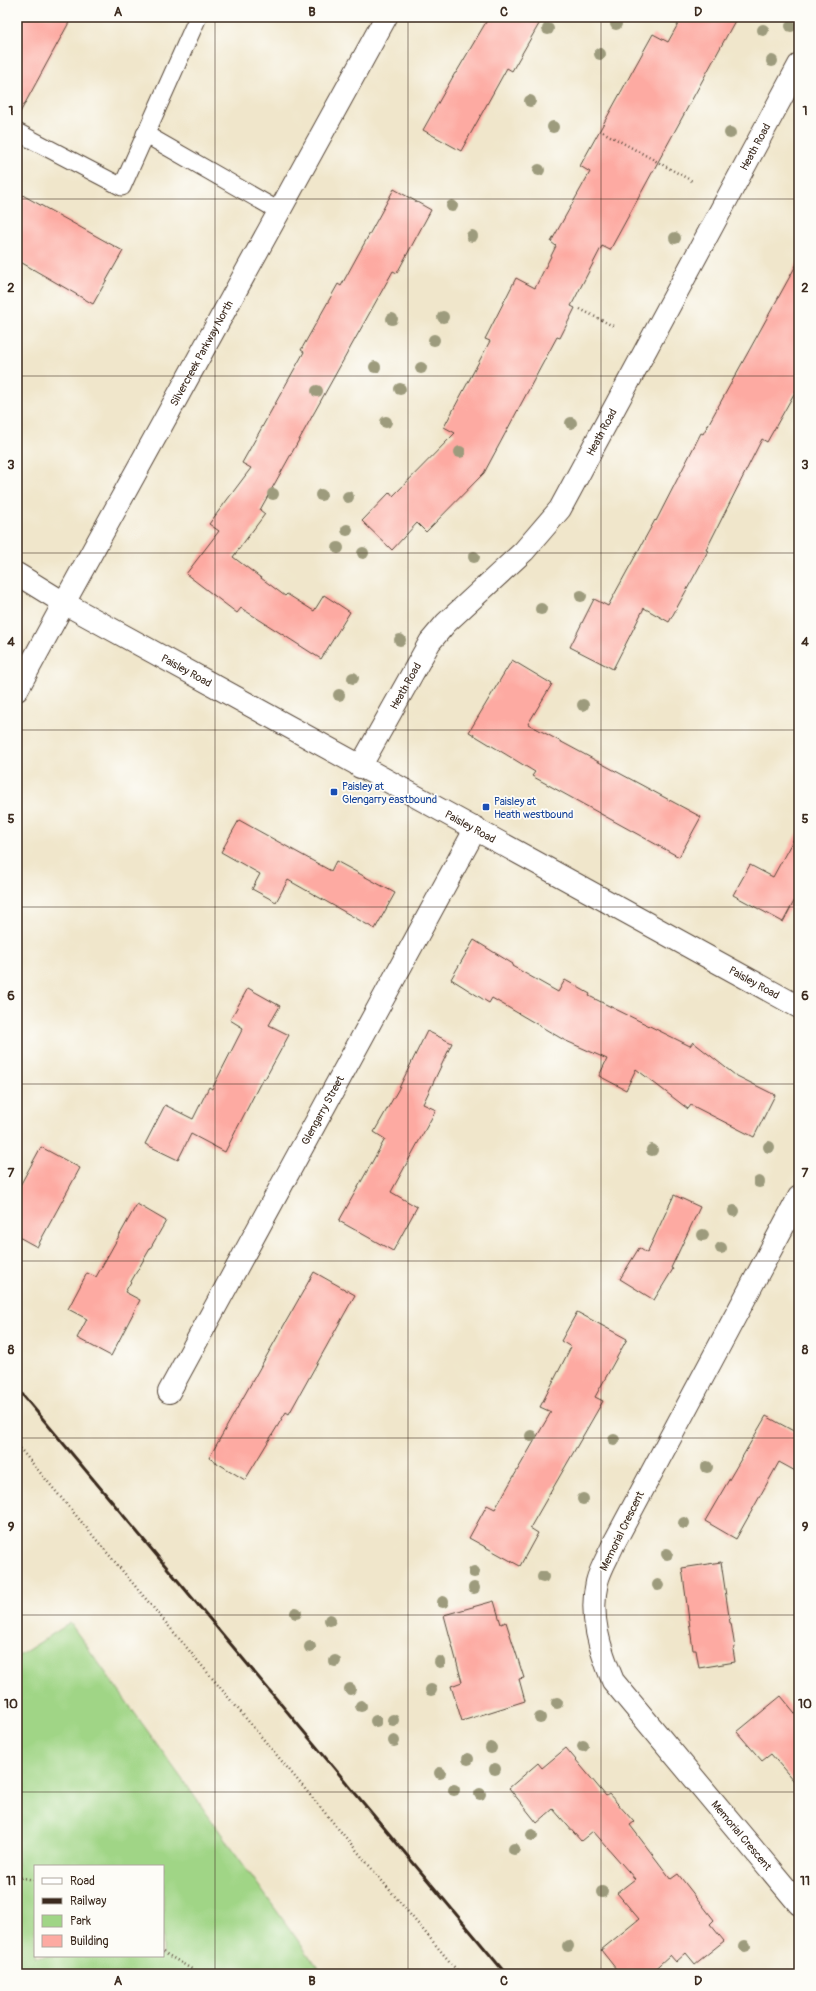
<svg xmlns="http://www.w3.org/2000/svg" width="816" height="1991" font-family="Pangolin,sans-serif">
<rect width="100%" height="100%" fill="#fdfcf7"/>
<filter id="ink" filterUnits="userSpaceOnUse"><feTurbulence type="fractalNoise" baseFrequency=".025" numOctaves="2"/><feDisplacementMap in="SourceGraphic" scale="8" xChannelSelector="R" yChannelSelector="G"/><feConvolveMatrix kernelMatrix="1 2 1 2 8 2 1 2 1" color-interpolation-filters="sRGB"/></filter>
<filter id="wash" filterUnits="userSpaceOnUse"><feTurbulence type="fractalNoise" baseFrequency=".012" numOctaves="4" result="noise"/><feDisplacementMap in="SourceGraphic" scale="16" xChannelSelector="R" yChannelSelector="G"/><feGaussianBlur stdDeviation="0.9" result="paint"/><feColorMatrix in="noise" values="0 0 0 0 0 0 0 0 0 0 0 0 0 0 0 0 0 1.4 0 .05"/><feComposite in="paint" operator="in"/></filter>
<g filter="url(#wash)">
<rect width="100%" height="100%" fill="#f0e6cb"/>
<path fill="#a0d586" stroke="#6e8052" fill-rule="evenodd" d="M70 1623 322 1974H17V1657ZM35 1866H163V1956H35Z"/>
<g id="blocks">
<g fill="#fdaaa2">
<polygon points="17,17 72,17 17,118"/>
<polygon points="489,17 543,17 512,71 507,68 461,151 423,130 455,73 456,73"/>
<polygon points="682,17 737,17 610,250 602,246 571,306 575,308 560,338 557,337 484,473 426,532 417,523 392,550 362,521 390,492 393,496 455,433 444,427 490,341 485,339 516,278 535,288 556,246 551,242 590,172 580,166 653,34 668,42"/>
<polygon points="394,189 431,210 397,273 393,271 260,510 265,514 233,557 285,596 287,594 314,611 324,595 350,612 321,659 241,608 237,613 186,574 219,531 209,524 251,468 242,463 304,352 301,350 338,284 341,286"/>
<polygon points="17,192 123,251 93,304 17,260"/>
<polygon points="799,260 799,385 767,442 762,439 706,550 708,551 669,622 644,608 613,669 570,647 594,599 608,606 655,520 656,521 701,433 703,434"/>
<polygon points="512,660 552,684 528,724 701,817 679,857 532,776 535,772 469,732"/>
<polygon points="239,820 331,871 336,861 395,893 375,929 288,880 276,902 252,889 260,874 221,852"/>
<polygon points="799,829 799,892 783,922 733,895 750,865 773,877"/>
<polygon points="474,940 513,964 512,966 558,992 565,980 590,994 589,996 690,1046 693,1042 735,1075 775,1095 754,1137 691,1105 688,1109 636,1069 626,1090 599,1076 607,1059 564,1040 492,998 489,1003 451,979"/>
<polygon points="248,988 280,1006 269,1025 289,1035 265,1079 263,1078 225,1152 191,1134 178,1160 145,1144 165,1105 193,1119 209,1087 212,1089 243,1028 230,1020"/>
<polygon points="427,1031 452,1043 423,1104 436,1110 391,1192 417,1207 393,1251 339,1221 385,1139 374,1132 398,1090"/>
<polygon points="41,1147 80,1168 37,1247 17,1236 17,1191"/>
<polygon points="674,1195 700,1207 671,1268 673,1269 654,1300 620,1279 639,1248 647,1253"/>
<polygon points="137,1204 166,1221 125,1292 140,1300 111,1356 77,1338 87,1319 68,1309 87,1273 96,1277"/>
<polygon points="314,1272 355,1295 289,1414 286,1412 245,1480 209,1458"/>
<polygon points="577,1312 627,1339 595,1397 603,1401 530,1528 538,1533 520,1566 469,1538 487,1505 495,1509 551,1412 540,1407 571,1347 561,1341"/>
<polygon points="766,1416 799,1434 799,1473 779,1462 736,1539 705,1521"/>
<polygon points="721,1562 730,1623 731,1623 735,1648 733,1649 735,1662 699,1668 696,1650 693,1650 682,1568"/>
<polygon points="494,1601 501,1624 506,1622 524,1678 519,1679 525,1701 462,1721 451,1686 462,1682 444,1615"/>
<polygon points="781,1696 799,1718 799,1787 771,1754 762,1761 737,1732"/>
<polygon points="566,1748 606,1796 609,1794 634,1822 630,1825 671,1879 678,1874 714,1920 710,1924 724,1941 695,1964 686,1953 676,1962 670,1955 649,1974 620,1974 601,1950 639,1919 617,1893 635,1879 593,1831 581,1841 553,1809 537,1823 509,1788 538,1763 542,1768"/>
</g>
</g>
</g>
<g filter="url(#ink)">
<use href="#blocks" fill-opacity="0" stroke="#564638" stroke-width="1"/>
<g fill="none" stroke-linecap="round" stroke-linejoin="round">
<defs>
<g id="lane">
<polyline points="17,132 122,187 198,17"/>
<polyline points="145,134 279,211"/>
</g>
<g id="street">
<polyline points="17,690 64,603"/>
<path id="s1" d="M360 767 430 642 446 623 524 551 560 509 799 65"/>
<path id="s2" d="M799 1197 614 1543C609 1555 600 1569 597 1582 589 1616 600 1650 613 1681L799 1904"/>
<path id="s3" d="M169 1392 476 828"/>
</g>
<g id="secondary">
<path id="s4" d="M17 574 64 603 799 1007"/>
<path id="s5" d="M64 603 386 17"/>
</g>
</defs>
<use href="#lane" stroke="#564638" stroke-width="19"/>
<use href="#street" stroke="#564638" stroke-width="24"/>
<use href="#secondary" stroke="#564638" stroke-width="24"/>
<g stroke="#564638" stroke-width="2.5" stroke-dasharray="1 3" stroke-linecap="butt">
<polyline points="603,132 694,182"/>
<polyline points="580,309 615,327"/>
<polyline points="17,1445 460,1974"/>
<polyline points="17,1877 35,1880"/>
<polyline points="163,1952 200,1974"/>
</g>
<use href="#lane" stroke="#fff" stroke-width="17"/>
<use href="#street" stroke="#fff" stroke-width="22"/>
<use href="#secondary" stroke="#fff" stroke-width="22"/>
<polyline stroke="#3b2a1e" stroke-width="3" points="17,1388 506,1974"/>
</g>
<g fill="#9d9b7d">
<circle cx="616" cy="24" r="6"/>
<circle cx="791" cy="26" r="6"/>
<circle cx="548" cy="29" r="6"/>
<circle cx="763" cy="30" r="6"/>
<circle cx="600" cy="54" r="6"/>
<circle cx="772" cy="61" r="6"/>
<circle cx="530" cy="101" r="6"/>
<circle cx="553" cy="127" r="6"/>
<circle cx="730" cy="133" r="6"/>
<circle cx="539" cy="170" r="6"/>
<circle cx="452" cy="206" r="6"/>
<circle cx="472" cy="236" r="6"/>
<circle cx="675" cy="238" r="6"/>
<circle cx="443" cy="317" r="6"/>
<circle cx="392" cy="319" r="6"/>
<circle cx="434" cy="340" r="6"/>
<circle cx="375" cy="367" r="6"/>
<circle cx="421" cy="368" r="6"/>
<circle cx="400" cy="389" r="6"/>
<circle cx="317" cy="391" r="6"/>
<circle cx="386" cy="422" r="6"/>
<circle cx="571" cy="423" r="6"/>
<circle cx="460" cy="452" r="6"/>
<circle cx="273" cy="494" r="6"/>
<circle cx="321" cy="495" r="6"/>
<circle cx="348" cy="497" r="6"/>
<circle cx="347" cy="530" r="6"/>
<circle cx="338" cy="548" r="6"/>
<circle cx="363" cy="553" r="6"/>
<circle cx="474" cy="557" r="6"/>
<circle cx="581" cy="596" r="6"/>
<circle cx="541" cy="609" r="6"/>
<circle cx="400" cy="640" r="6"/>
<circle cx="353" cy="678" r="6"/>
<circle cx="339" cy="695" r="6"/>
<circle cx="583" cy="705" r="6"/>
<circle cx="769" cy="1147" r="6"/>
<circle cx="652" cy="1150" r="6"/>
<circle cx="759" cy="1182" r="6"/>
<circle cx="734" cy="1211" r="6"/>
<circle cx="703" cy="1235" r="6"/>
<circle cx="721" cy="1248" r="6"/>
<circle cx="531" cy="1436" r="6"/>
<circle cx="614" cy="1440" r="6"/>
<circle cx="707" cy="1467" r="6"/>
<circle cx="583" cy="1499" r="6"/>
<circle cx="684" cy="1523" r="6"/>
<circle cx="667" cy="1554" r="6"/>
<circle cx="474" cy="1572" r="6"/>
<circle cx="543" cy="1577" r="6"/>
<circle cx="658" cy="1585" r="6"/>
<circle cx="474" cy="1588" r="6"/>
<circle cx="443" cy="1602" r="6"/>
<circle cx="296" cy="1613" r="6"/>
<circle cx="330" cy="1620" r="6"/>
<circle cx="310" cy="1647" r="6"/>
<circle cx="335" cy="1661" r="6"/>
<circle cx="440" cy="1662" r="6"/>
<circle cx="350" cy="1689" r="6"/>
<circle cx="431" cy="1690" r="6"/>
<circle cx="557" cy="1703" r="6"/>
<circle cx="361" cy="1706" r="6"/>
<circle cx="540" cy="1718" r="6"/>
<circle cx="393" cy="1720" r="6"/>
<circle cx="376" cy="1721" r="6"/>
<circle cx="394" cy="1741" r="6"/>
<circle cx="583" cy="1746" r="6"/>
<circle cx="491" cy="1748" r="6"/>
<circle cx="468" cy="1759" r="6"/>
<circle cx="495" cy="1769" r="6"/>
<circle cx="440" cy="1773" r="6"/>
<circle cx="454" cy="1790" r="6"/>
<circle cx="480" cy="1794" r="6"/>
<circle cx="532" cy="1835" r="6"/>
<circle cx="514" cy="1849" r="6"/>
<circle cx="602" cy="1892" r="6"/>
<circle cx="568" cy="1946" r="6"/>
<circle cx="745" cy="1946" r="6"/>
</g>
</g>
<path fill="none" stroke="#3b2a1e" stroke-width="1" stroke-opacity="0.55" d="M215 17V1974M408 17V1974M601 17V1974M17 199H799M17 376H799M17 553H799M17 730H799M17 907H799M17 1084H799M17 1261H799M17 1438H799M17 1615H799M17 1792H799"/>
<g fill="#1a4fb4" stroke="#fdfcf7" stroke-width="1.5">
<rect x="330" y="788" width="8" height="8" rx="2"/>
<rect x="482" y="803" width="8" height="8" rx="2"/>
</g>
<g text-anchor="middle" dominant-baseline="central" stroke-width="3.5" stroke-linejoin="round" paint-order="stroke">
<g font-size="11" fill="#3b2a1e" stroke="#fdfcf7">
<text stroke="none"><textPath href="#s1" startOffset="741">Heath Road</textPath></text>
<text stroke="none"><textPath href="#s5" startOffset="285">Silvercreek Parkway North</textPath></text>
<text stroke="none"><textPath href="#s1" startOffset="417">Heath Road</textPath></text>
<text stroke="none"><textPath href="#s4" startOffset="195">Paisley Road</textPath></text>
<text stroke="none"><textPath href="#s1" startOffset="93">Heath Road</textPath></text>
<text stroke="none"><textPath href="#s4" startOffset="519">Paisley Road</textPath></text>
<text stroke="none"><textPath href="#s4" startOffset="843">Paisley Road</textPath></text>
<text stroke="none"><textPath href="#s3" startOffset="321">Glengarry Street</textPath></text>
<text transform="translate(622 1531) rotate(-64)">Memorial Crescent</text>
<text stroke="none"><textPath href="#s2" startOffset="738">Memorial Crescent</textPath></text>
</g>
<g font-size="11" fill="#164399" stroke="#fdfcf7" text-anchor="start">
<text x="342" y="786">Paisley at<tspan x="342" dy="13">Glengarry eastbound</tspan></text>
<text x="494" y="801">Paisley at<tspan x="494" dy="13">Heath westbound</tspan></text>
</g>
</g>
<rect width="816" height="1991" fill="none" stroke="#fdfcf7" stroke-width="44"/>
<rect x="34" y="1865" width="130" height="92" fill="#fdfcf7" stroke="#afa8a0"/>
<rect x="42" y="1878" width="20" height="6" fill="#ffffff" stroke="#afa8a0"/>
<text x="70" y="1885" font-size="12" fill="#3b2a1e">Road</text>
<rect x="42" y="1898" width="20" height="6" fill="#3b2a1e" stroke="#afa8a0"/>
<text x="70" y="1905" font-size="12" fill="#3b2a1e">Railway</text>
<rect x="42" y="1915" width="20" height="12" fill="#a0d586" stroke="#afa8a0"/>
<text x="70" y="1925" font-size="12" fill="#3b2a1e">Park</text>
<rect x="42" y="1935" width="20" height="12" fill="#fdaaa2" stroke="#afa8a0"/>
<text x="70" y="1945" font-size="12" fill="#3b2a1e">Building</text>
<rect x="22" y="22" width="772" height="1947" fill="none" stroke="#3b2a1e" stroke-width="1.5"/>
<g font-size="13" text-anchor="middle" font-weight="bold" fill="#3b2a1e">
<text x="118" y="16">A</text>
<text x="312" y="16">B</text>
<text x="504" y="16">C</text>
<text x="698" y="16">D</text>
<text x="11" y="115">1</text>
<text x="805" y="115">1</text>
<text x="11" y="292">2</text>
<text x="805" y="292">2</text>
<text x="11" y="469">3</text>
<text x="805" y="469">3</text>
<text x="11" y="646">4</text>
<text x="805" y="646">4</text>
<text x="11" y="823">5</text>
<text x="805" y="823">5</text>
<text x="11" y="1000">6</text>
<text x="805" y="1000">6</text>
<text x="11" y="1177">7</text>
<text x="805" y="1177">7</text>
<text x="11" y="1354">8</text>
<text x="805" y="1354">8</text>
<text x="11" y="1531">9</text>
<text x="805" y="1531">9</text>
<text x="11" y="1708">10</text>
<text x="805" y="1708">10</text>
<text x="11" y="1885">11</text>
<text x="805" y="1885">11</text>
<text x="118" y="1985">A</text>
<text x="312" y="1985">B</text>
<text x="504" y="1985">C</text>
<text x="698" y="1985">D</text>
</g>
</svg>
